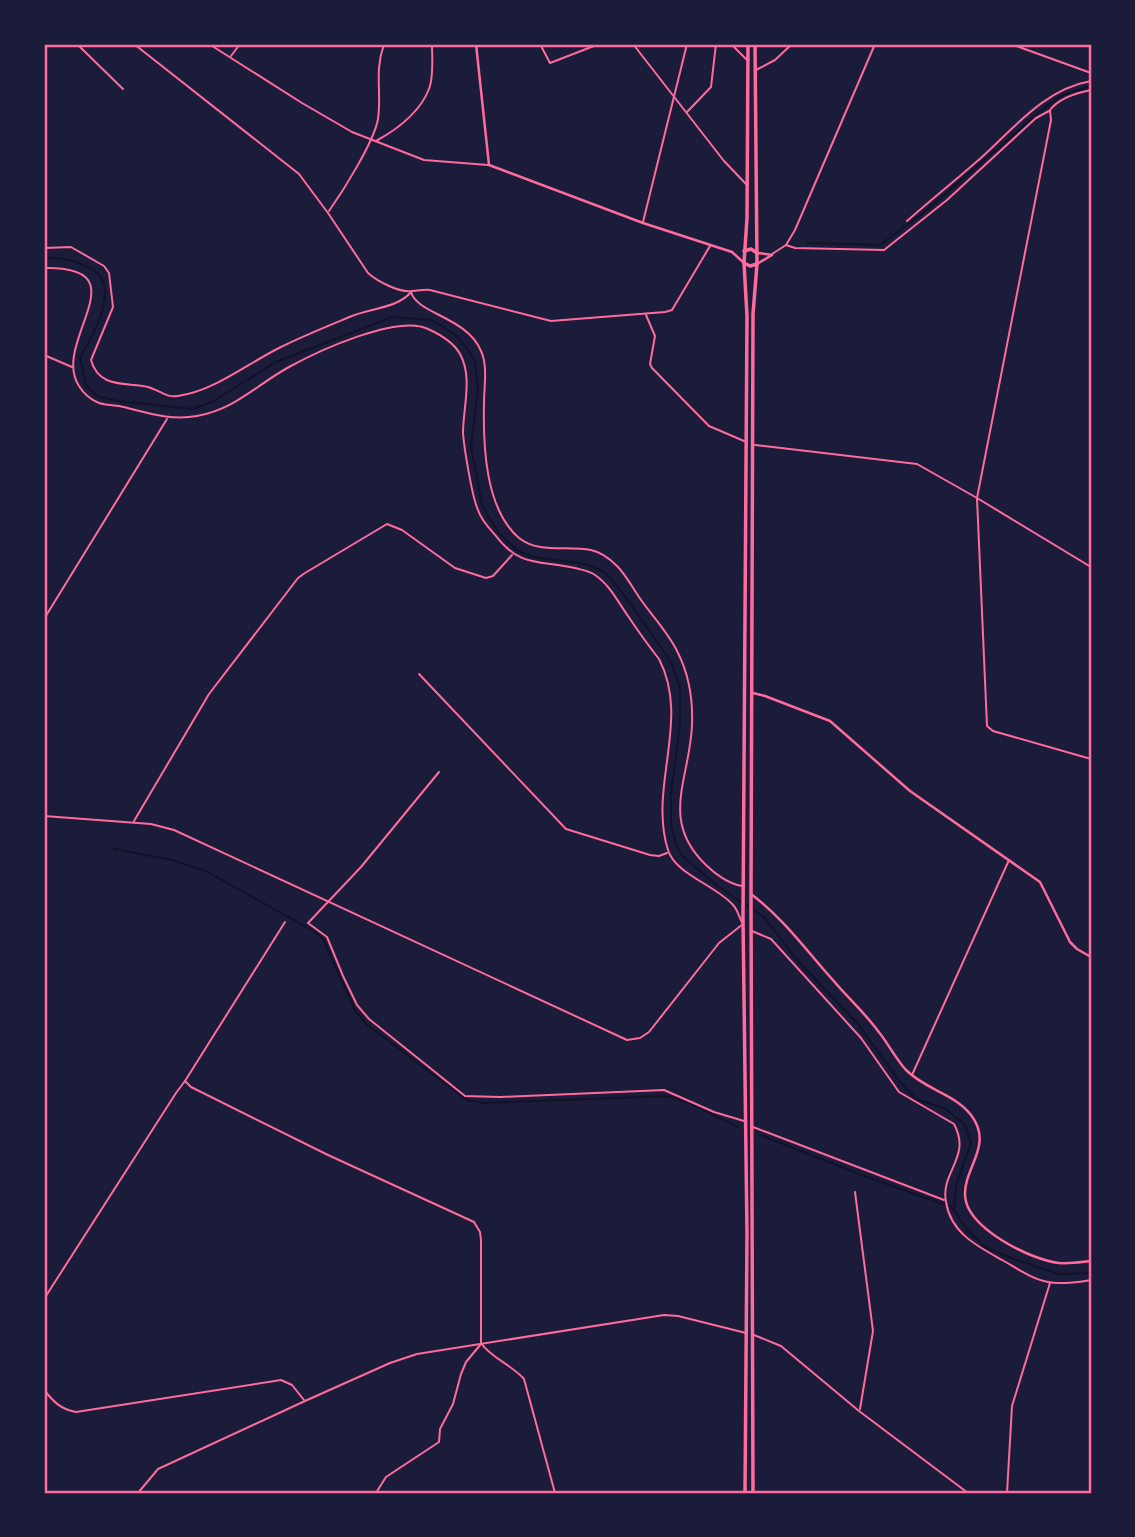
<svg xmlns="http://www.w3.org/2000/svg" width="1135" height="1537" font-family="Cabin,sans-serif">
<rect width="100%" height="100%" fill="#1b1b3a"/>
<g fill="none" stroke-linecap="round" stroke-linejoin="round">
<g stroke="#12122b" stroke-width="2">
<polyline points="807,243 880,245 923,213 1049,104 1063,95 1091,86"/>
<path d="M44 258C55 257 71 259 81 264 86 267 92 269 96 272 119 291 92 338 80 357L86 385 97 396 118 401 192 409 212 402 276 362 392 317 432 320 454 334 465 346 475 361 478 390 471 446 482 505 498 532 518 551 533 557 586 564 603 571 619 588 670 660 680 688V724L671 792V823L675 841 682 856 719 887 764 917 797 960 858 1024 900 1082 916 1099 946 1109 965 1125 971 1143 956 1185 954 1210 967 1230 985 1247 1006 1256 1058 1274 1091 1273"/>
<path d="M114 849 172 860 206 871 315 932 323 939 355 1010 366 1024 467 1100 483 1103 666 1096C688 1099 717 1118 738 1127"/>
<polyline points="760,1135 859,1174 951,1207 954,1210"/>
</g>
<g stroke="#ff6b9d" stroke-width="2">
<polyline points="77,44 123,89"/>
<path d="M134 44 299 174 328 213 368 273C377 281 399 293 412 291 419 291 423 289 430 290L551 321 665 312 672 310 710 246"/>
<polyline points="209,44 302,103 352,132 424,160 488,165"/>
<polyline points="540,44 550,63 599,44"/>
<polyline points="633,44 724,161 746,184"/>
<polyline points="731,44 747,60"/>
<polyline points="1011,44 1091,73"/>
<polyline points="231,56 240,44"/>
<polyline points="756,70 775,60 792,44"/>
<path d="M1091 90C1076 93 1059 98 1050 110L1051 120 977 498 987 726 993 731 1091 759"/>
<polyline points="687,112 711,87 716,44"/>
<path d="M376 141C396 130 420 112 429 89 434 76 432 58 432 44"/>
<path d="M329 211C343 191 374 142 378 119 382 92 374 73 384 44"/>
<path d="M907 221C932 199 957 179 982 157 1015 127 1045 89 1091 81"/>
<polyline points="643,222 687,44"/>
<polyline points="786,245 795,248 884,250 947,200 1036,118 1049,111"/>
<path d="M44 248 71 247 104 266 109 273 113 307 91 360C99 389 126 382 148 387 159 390 166 398 178 396 214 391 247 364 279 348 303 336 328 326 352 316 371 308 398 308 411 292 417 314 467 317 481 351 488 366 484 387 484 403 483 445 485 509 519 538 539 554 567 545 591 550 601 552 610 559 617 566 626 575 632 587 639 597 651 615 669 633 678 653 689 675 693 700 692 725 690 779 659 820 706 865 715 874 729 884 742 886"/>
<polyline points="772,254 786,245 795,230 875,44"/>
<path d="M44 268C144 266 50 342 79 386 83 393 91 400 99 403 105 405 113 405 119 406 146 412 169 421 197 416 236 409 256 385 289 367 318 351 398 314 428 329 439 334 454 343 460 354 473 377 463 408 463 433 464 447 472 497 478 510 481 520 489 528 496 536 520 568 541 560 575 568 582 570 590 571 595 575 610 585 618 602 628 616 638 631 648 645 659 659 691 720 648 787 668 850 675 874 717 886 733 905 738 910 739 918 743 924L719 943 649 1032 640 1038 627 1040 174 830 151 824 44 816"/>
<polyline points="646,315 655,336 650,364 652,368 709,426 744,441"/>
<polyline points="44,355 72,367"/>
<polyline points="755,445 917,464 977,498 1091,567"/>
<polyline points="44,619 167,419"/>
<polyline points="419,674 566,829 650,855 659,856 667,853"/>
<polyline points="439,772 361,867 308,923 327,937 343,976 357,1005 369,1019 465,1096 500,1097 664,1090 714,1112 744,1121"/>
<polyline points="134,821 209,694 298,578 305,573 387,524 402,530 455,568 486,578 493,576 512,555"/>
<path d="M752 931 771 939 861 1038 899 1092 954 1124C972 1157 940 1172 946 1202 951 1234 979 1247 1004 1261 1018 1269 1032 1279 1048 1282 1061 1285 1078 1282 1091 1280"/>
<polyline points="912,1075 1009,860"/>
<path d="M185 1081 191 1087 328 1155 474 1222 480 1232 481 1240V1343C491 1358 512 1365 524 1379L555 1493"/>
<polyline points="753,1127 944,1200"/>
<polyline points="855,1192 873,1331 860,1409"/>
<polyline points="44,1299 176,1093 185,1081 285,922"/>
<polyline points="754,1335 781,1346 859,1411 968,1493"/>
<path d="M44 1390C54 1402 60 1409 76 1412L281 1380 292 1385 304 1400"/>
<polyline points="138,1493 158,1469 305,1401 390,1363 417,1354 664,1315 678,1316 746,1333"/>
<polyline points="376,1493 386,1477 439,1442 440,1429 453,1404 461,1374 466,1362 481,1344"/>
<polyline points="1007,1493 1012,1406 1050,1283"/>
</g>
<g stroke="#ff6b9d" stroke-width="2.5">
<polyline points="476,44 489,165 643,223 732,252 743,262"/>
<polyline points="758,253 772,255"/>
<polyline points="757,264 772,255"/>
<polyline points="753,693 765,696 830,721 910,791 1040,882 1070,942 1077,949 1091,957"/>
<path d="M751 894C783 918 806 950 832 979 847 997 864 1012 878 1031 888 1043 895 1058 906 1070 926 1090 955 1094 971 1115 994 1145 964 1167 965 1195 966 1228 1031 1260 1059 1263 1070 1264 1081 1262 1091 1261"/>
</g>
<g stroke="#ff6b9d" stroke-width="3.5">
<polyline points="744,251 751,249 757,253"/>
<polyline points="744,263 750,266 757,264"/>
<polyline points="745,1493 747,1234 743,917 747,316 744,263 747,218 748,44"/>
<polyline points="753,1493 751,898 753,314 757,264 755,44"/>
</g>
</g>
<rect width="1135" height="1537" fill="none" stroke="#1b1b3a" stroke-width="91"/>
<rect x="46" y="46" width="1044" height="1446" fill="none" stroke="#ff6b9d" stroke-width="2.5"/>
</svg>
